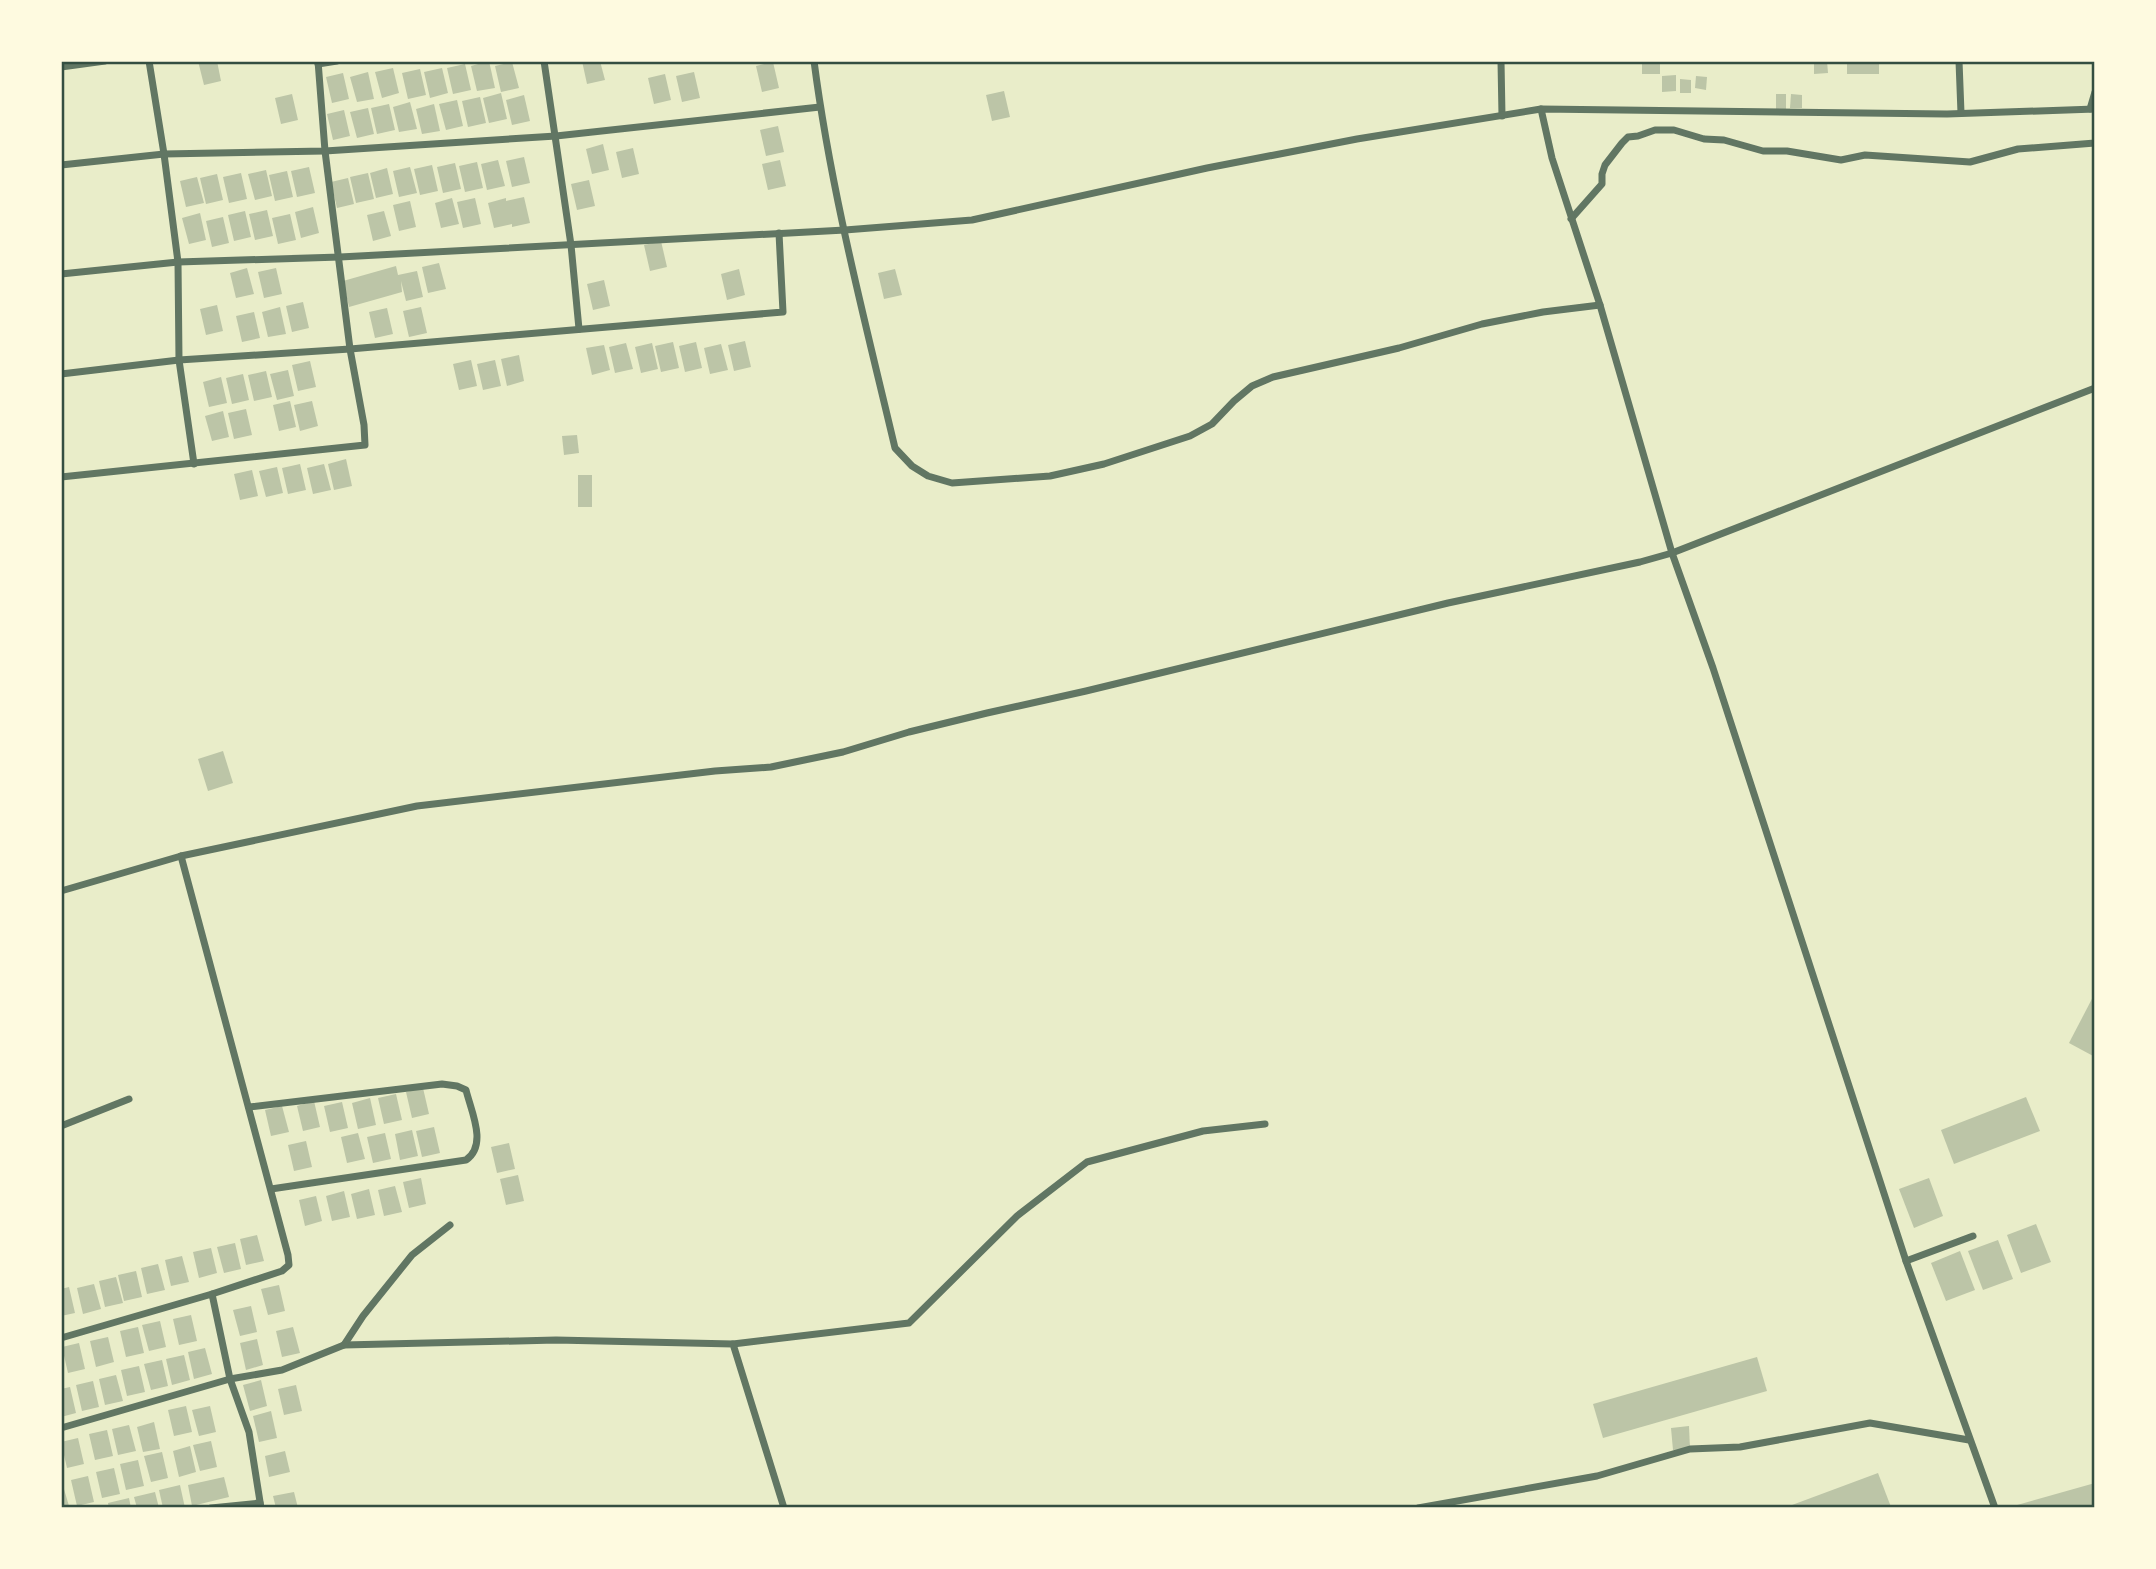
<svg xmlns="http://www.w3.org/2000/svg" width="2156" height="1569" font-family="Poppins,sans-serif">
<rect width="100%" height="100%" fill="#e9edc9"/>
<g fill="#bcc5a7">
<polygon points="198,61 217,61 221,81 204,85"/>
<polygon points="489,61 495,88 477,91 471,66"/>
<polygon points="582,61 600,61 605,80 587,84"/>
<rect x="1642" y="61" width="18" height="13"/>
<polygon points="1814,61 1827,61 1828,73 1814,74"/>
<rect x="1847" y="61" width="32" height="13"/>
<polygon points="512,62 519,88 501,92 495,66"/>
<polygon points="773,62 779,88 762,92 756,66"/>
<polygon points="465,64 471,90 453,94 447,68"/>
<polygon points="393,68 399,93 382,98 375,72"/>
<polygon points="442,68 448,93 430,98 424,72"/>
<polygon points="420,69 426,95 408,99 402,73"/>
<polygon points="368,72 374,99 357,102 350,77"/>
<polygon points="694,72 700,98 682,102 676,76"/>
<polygon points="343,73 349,99 332,103 326,77"/>
<polygon points="665,74 671,100 654,104 648,78"/>
<polygon points="1676,75 1676,91 1662,92 1662,76"/>
<polygon points="1696,76 1707,77 1706,90 1695,88"/>
<polygon points="1680,79 1691,80 1691,93 1680,93"/>
<polygon points="1004,91 1010,117 992,121 986,95"/>
<polygon points="501,93 507,119 489,123 483,98"/>
<polygon points="292,94 298,120 281,124 275,98"/>
<rect x="1776" y="94" width="10" height="16"/>
<polygon points="1791,94 1802,95 1802,108 1790,108"/>
<polygon points="524,95 530,121 512,125 506,100"/>
<polygon points="480,97 486,123 468,127 462,101"/>
<polygon points="457,100 463,126 446,130 439,104"/>
<polygon points="410,102 417,129 399,132 393,107"/>
<polygon points="389,104 395,130 377,134 371,108"/>
<polygon points="434,104 440,131 422,134 416,109"/>
<polygon points="368,108 374,134 357,138 350,112"/>
<polygon points="344,110 350,136 333,140 327,114"/>
<polygon points="778,126 784,152 766,156 760,130"/>
<polygon points="603,144 609,170 592,174 586,149"/>
<polygon points="633,148 639,174 622,178 616,152"/>
<polygon points="524,157 530,183 512,187 506,161"/>
<polygon points="498,160 505,186 487,190 481,164"/>
<polygon points="780,160 786,186 768,190 762,164"/>
<polygon points="477,162 483,188 465,192 459,166"/>
<polygon points="455,163 461,189 443,193 437,167"/>
<polygon points="432,165 438,191 420,195 414,169"/>
<polygon points="309,167 315,193 297,197 291,171"/>
<polygon points="410,167 417,193 399,197 393,171"/>
<polygon points="387,168 393,194 376,198 370,173"/>
<polygon points="266,170 272,196 255,200 248,174"/>
<polygon points="287,171 293,197 275,201 269,175"/>
<polygon points="241,173 247,199 229,203 223,177"/>
<polygon points="368,173 374,199 356,203 350,177"/>
<polygon points="217,174 223,200 206,204 200,178"/>
<polygon points="197,177 204,203 186,207 180,181"/>
<polygon points="348,178 354,204 337,208 331,182"/>
<polygon points="589,180 595,206 577,210 571,184"/>
<polygon points="524,197 530,223 512,227 512,224 494,228 488,203 506,198 506,201"/>
<polygon points="452,198 459,224 441,228 435,203"/>
<polygon points="475,198 481,224 463,228 457,202"/>
<polygon points="410,201 416,227 399,231 393,205"/>
<polygon points="313,207 319,233 301,238 295,212"/>
<polygon points="267,210 273,236 255,240 249,214"/>
<polygon points="245,211 251,237 234,241 228,215"/>
<polygon points="384,211 391,236 373,241 367,215"/>
<polygon points="200,213 206,240 189,244 182,218"/>
<polygon points="290,214 296,240 278,244 272,218"/>
<polygon points="223,217 229,243 212,247 206,221"/>
<polygon points="661,241 667,267 650,271 644,245"/>
<polygon points="439,263 446,289 428,293 422,267"/>
<polygon points="396,266 398,275 417,271 423,297 406,301 401,281 402,292 349,307 343,281"/>
<polygon points="247,268 254,294 236,298 230,273"/>
<polygon points="276,268 282,294 264,298 258,272"/>
<polygon points="739,269 745,295 727,300 721,274"/>
<polygon points="895,269 902,295 884,299 878,273"/>
<polygon points="604,280 610,306 593,310 587,284"/>
<polygon points="303,302 309,328 292,332 286,306"/>
<polygon points="217,305 223,331 206,335 200,309"/>
<polygon points="280,307 286,334 268,337 262,312"/>
<polygon points="421,307 427,333 409,337 403,311"/>
<polygon points="387,308 393,334 375,338 369,312"/>
<polygon points="254,312 260,338 242,342 236,316"/>
<polygon points="745,341 751,367 734,371 728,345"/>
<polygon points="673,342 679,368 661,372 655,346"/>
<polygon points="696,342 702,368 685,372 679,346"/>
<polygon points="626,343 633,369 615,373 609,347"/>
<polygon points="652,343 658,369 641,373 635,347"/>
<polygon points="721,344 728,370 710,374 704,348"/>
<polygon points="604,345 610,370 592,375 586,348"/>
<polygon points="519,355 524,381 507,386 501,359"/>
<polygon points="471,360 477,386 459,390 453,364"/>
<polygon points="495,360 501,386 483,390 477,364"/>
<polygon points="310,361 316,387 298,391 292,365"/>
<polygon points="288,370 294,396 277,400 270,374"/>
<polygon points="266,371 272,397 254,401 248,375"/>
<polygon points="243,374 249,400 232,404 226,378"/>
<polygon points="221,377 227,403 209,407 203,382"/>
<polygon points="290,401 296,427 279,431 273,405"/>
<polygon points="312,401 318,426 300,431 294,405"/>
<polygon points="246,409 252,435 234,439 228,413"/>
<polygon points="223,411 229,437 212,441 205,416"/>
<polygon points="577,435 579,453 564,455 562,436"/>
<polygon points="346,459 352,486 334,490 328,464"/>
<polygon points="300,464 306,490 288,494 282,468"/>
<polygon points="324,464 331,490 313,494 307,468"/>
<polygon points="277,467 283,493 266,497 259,471"/>
<polygon points="252,470 258,496 240,500 234,474"/>
<rect x="578" y="475" width="14" height="32"/>
<polygon points="223,751 233,783 208,791 198,759"/>
<polygon points="2095,993 2095,1057 2069,1043"/>
<polygon points="423,1088 429,1114 412,1118 406,1092"/>
<polygon points="396,1094 402,1120 384,1124 378,1098"/>
<polygon points="2026,1097 2040,1131 1954,1164 1941,1130"/>
<polygon points="370,1098 376,1125 358,1129 352,1103"/>
<polygon points="314,1101 320,1127 303,1131 297,1106"/>
<polygon points="342,1102 348,1128 330,1132 324,1106"/>
<polygon points="282,1106 289,1132 271,1136 265,1110"/>
<polygon points="434,1127 440,1153 422,1157 416,1131"/>
<polygon points="412,1130 418,1156 400,1160 395,1134"/>
<polygon points="358,1133 365,1159 347,1163 341,1137"/>
<polygon points="385,1133 391,1159 373,1163 367,1137"/>
<polygon points="306,1141 312,1167 294,1171 288,1145"/>
<polygon points="509,1143 515,1169 497,1173 491,1147"/>
<polygon points="518,1175 524,1201 506,1205 500,1179"/>
<polygon points="421,1178 426,1204 409,1208 403,1182"/>
<polygon points="1929,1178 1943,1216 1914,1228 1899,1189"/>
<polygon points="395,1186 402,1212 384,1216 378,1190"/>
<polygon points="369,1189 375,1215 357,1219 351,1194"/>
<polygon points="344,1191 350,1217 332,1221 326,1196"/>
<polygon points="316,1196 322,1221 305,1226 299,1200"/>
<polygon points="2036,1224 2051,1262 2021,1273 2007,1235"/>
<polygon points="257,1235 264,1261 246,1265 240,1239"/>
<polygon points="1998,1240 2013,1279 1983,1290 1968,1251"/>
<polygon points="235,1243 241,1269 224,1273 217,1247"/>
<polygon points="211,1248 217,1273 199,1278 193,1252"/>
<polygon points="1960,1251 1975,1290 1946,1301 1931,1263"/>
<polygon points="182,1256 189,1282 171,1286 165,1260"/>
<polygon points="158,1264 165,1290 147,1294 141,1268"/>
<polygon points="136,1271 142,1297 124,1301 118,1275"/>
<polygon points="116,1277 123,1303 105,1307 99,1281"/>
<polygon points="94,1284 101,1309 83,1314 77,1288"/>
<polygon points="279,1285 285,1311 268,1315 261,1289"/>
<polygon points="69,1287 75,1313 61,1316 61,1289"/>
<polygon points="251,1306 257,1332 240,1336 233,1310"/>
<polygon points="191,1315 197,1341 179,1345 173,1319"/>
<polygon points="160,1321 166,1347 149,1351 142,1325"/>
<polygon points="138,1327 144,1353 126,1357 120,1331"/>
<polygon points="293,1327 300,1353 282,1357 276,1331"/>
<polygon points="108,1337 114,1362 96,1367 90,1341"/>
<polygon points="257,1339 263,1365 246,1370 240,1343"/>
<polygon points="79,1343 85,1369 68,1373 62,1347"/>
<polygon points="205,1348 212,1374 194,1379 188,1352"/>
<polygon points="184,1355 190,1380 172,1385 166,1359"/>
<polygon points="1757,1357 1767,1391 1603,1438 1593,1404"/>
<polygon points="162,1360 168,1386 151,1390 144,1364"/>
<polygon points="139,1366 145,1392 127,1396 121,1370"/>
<polygon points="116,1375 123,1401 105,1405 99,1379"/>
<polygon points="261,1380 267,1406 250,1411 243,1385"/>
<polygon points="93,1381 99,1407 82,1411 76,1385"/>
<polygon points="296,1385 302,1411 284,1415 278,1389"/>
<polygon points="70,1387 76,1413 61,1417 61,1389"/>
<polygon points="186,1406 192,1432 174,1436 168,1410"/>
<polygon points="210,1406 216,1432 199,1436 192,1410"/>
<polygon points="271,1411 277,1438 259,1442 253,1416"/>
<polygon points="154,1422 160,1449 143,1452 137,1427"/>
<polygon points="129,1425 136,1451 118,1455 112,1429"/>
<polygon points="1689,1426 1690,1449 1673,1450 1671,1428"/>
<polygon points="107,1430 113,1456 95,1460 89,1434"/>
<polygon points="78,1438 84,1464 67,1468 61,1442"/>
<polygon points="211,1441 217,1467 200,1471 193,1445"/>
<polygon points="190,1446 196,1472 179,1477 173,1451"/>
<polygon points="285,1451 290,1472 269,1477 265,1456"/>
<polygon points="162,1452 168,1478 151,1482 144,1456"/>
<polygon points="138,1460 144,1486 126,1490 120,1464"/>
<polygon points="114,1468 120,1494 102,1498 96,1472"/>
<polygon points="1878,1473 1891,1507 1793,1508 1792,1505"/>
<polygon points="88,1476 94,1502 77,1506 71,1480"/>
<polygon points="224,1477 229,1497 192,1506 188,1485"/>
<polygon points="61,1479 69,1506 61,1508"/>
<polygon points="2095,1483 2095,1508 2011,1508 2010,1507"/>
<polygon points="180,1485 185,1508 163,1508 159,1490"/>
<polygon points="155,1492 159,1508 137,1508 134,1497"/>
<polygon points="294,1492 298,1508 276,1508 273,1496"/>
<polygon points="129,1498 131,1508 109,1508 108,1503"/>
</g>
<g fill="none" stroke-linecap="round" stroke-linejoin="round">
<g stroke="#617663" stroke-width="7">
<polyline points="149,61 164,154 178,262 179,360 194,464"/>
<polyline points="544,61 571,245 579,329"/>
<path d="M814 61C831 192 865 321 895 448L912 466 928 476 952 483 1050 476 1104 464 1190 436 1212 424 1234 401 1252 386 1273 377 1399 348 1482 324 1543 312 1600 305"/>
<polyline points="1501,61 1502,116"/>
<polyline points="1959,61 1961,113"/>
<polyline points="318,64 337,61"/>
<polyline points="61,67 105,61"/>
<polyline points="2090,109 2095,92"/>
<polyline points="61,165 164,154 325,151 556,136 820,107"/>
<polyline points="1571,219 1602,184 1602,174 1605,165 1622,143 1628,137 1638,136 1655,130 1674,130 1704,139 1724,140 1763,151 1787,151 1841,160 1865,155 1970,162 2018,149 2095,143"/>
<polyline points="61,274 178,262 340,257 845,230 972,220 1207,168 1357,139 1541,109"/>
<polyline points="61,374 179,360 350,349 783,312 779,233"/>
<polyline points="61,477 365,445 364,425 350,349 325,151 318,61"/>
<polyline points="181,856 288,1255 289,1265 282,1271 212,1294"/>
<polyline points="61,891 181,856 417,806 715,771 771,767 843,752 909,732 987,713 1086,691 1448,603 1640,562 1672,553 2095,388"/>
<path d="M249 1107 442 1084 457 1086 466 1090C471 1111 488 1145 466 1160L271 1189"/>
<polyline points="61,1126 129,1099"/>
<polyline points="1906,1261 1973,1236"/>
<polyline points="61,1338 212,1294 230,1379 249,1432 261,1508"/>
<polyline points="733,1344 909,1323 1017,1216 1087,1162 1203,1131 1265,1124"/>
<polyline points="344,1345 556,1340 733,1344 784,1508"/>
<polyline points="61,1428 230,1379 282,1370 344,1345 363,1316 412,1255 450,1225"/>
<polyline points="211,1508 260,1503"/>
<polyline points="1418,1508 1597,1476 1690,1449 1740,1447 1870,1423 1969,1440"/>
<polyline points="1995,1508 1906,1261 1713,668 1672,553 1600,305 1552,158 1541,109 1947,114 2095,109"/>
</g>
</g>
<rect width="2156" height="1569" fill="none" stroke="#fefae0" stroke-width="126"/>
<rect x="63" y="63" width="2030" height="1443" fill="none" stroke="#344e41" stroke-width="2.5"/>
</svg>
